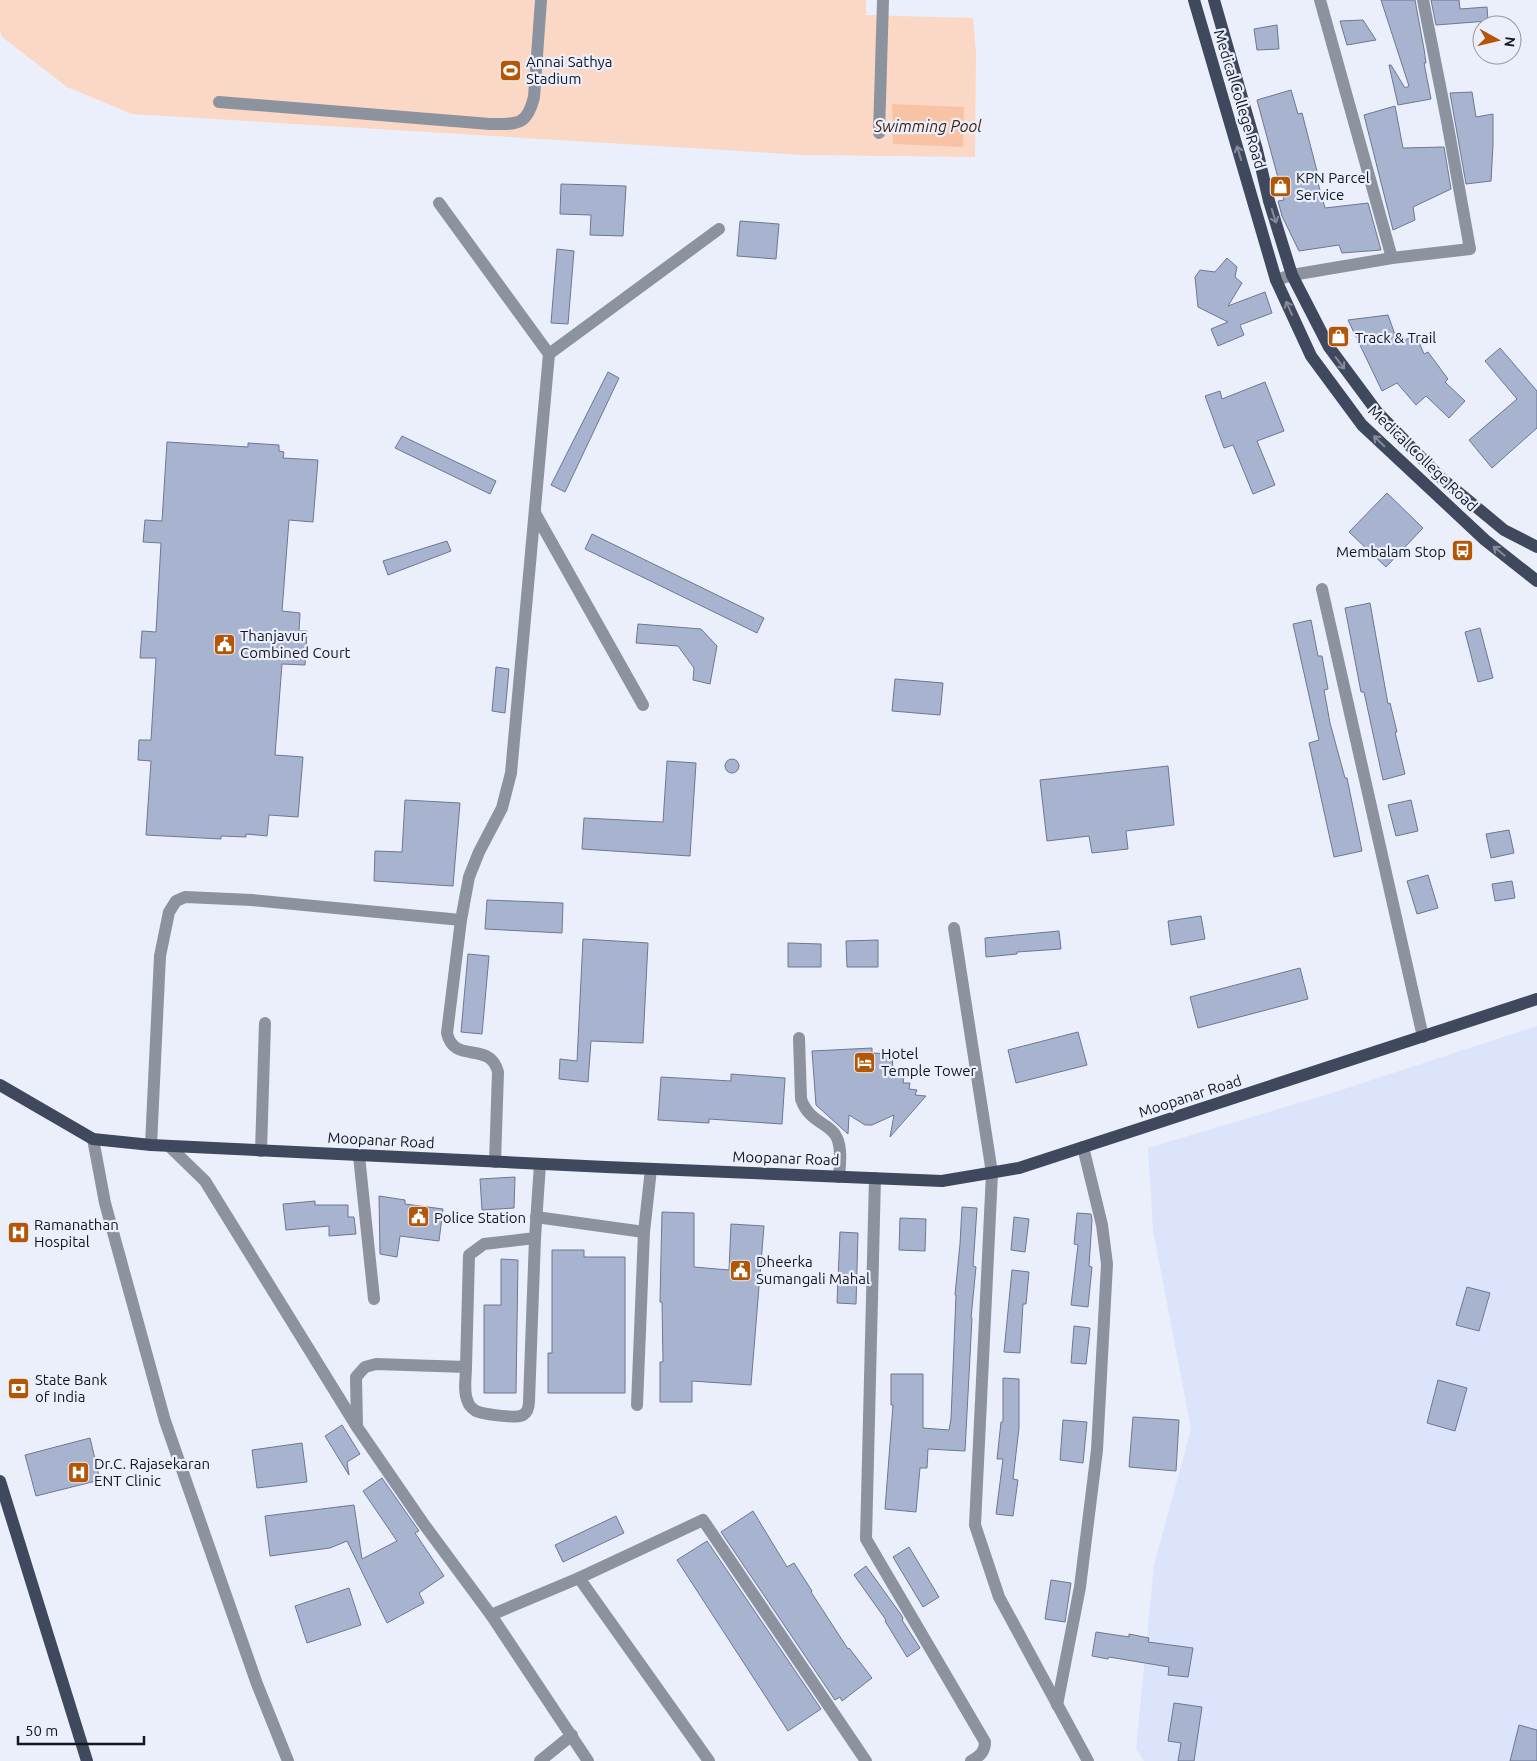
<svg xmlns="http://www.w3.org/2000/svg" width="1537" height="1761" font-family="Ubuntu,sans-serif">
<rect width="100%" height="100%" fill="#eaeffb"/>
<polygon fill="#dbe4fa" points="1537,1026 1537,1761 1144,1761 1136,1749 1154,1565 1191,1429 1153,1230 1148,1148 1332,1093"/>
<polygon fill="#fbd8c5" points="0,0 866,0 866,15 973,18 976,53 975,157 803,155 132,114 67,87 2,37 0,31"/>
<polygon fill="#f8c3a5" points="892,104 964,107 963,147 893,144"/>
<g fill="#a8b3d0" stroke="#6d7792">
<polygon points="1381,0 1415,0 1424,49 1426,63 1424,63 1431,99 1398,105 1389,65 1391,65 1405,88 1409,86"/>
<polygon points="1431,0 1459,0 1460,9 1487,7 1488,21 1436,25"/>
<polygon points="1363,20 1376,40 1347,45 1340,21"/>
<polygon points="1277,25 1279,49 1257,50 1254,29"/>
<polygon points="1291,90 1298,114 1302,113 1318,175 1316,176 1325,208 1368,203 1381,250 1342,253 1339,245 1299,251 1282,216 1278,201 1284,200 1257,100"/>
<polygon points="1472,92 1476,117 1493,114 1493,145 1491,181 1466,184 1450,93"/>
<polygon points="1395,106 1403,148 1444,147 1451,189 1413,207 1415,220 1393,230 1364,115"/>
<polygon points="561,184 626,186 623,236 590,235 591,215 560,214"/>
<polygon points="740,221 779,224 776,259 737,256"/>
<polygon points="557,249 574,251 568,324 551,323"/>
<polygon points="1227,258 1237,267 1235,277 1242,283 1228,306 1265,292 1272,313 1240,325 1244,335 1218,346 1211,329 1228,322 1198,307 1195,277 1200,270 1215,272"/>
<polygon points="1388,315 1398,343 1416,335 1424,354 1428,352 1448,379 1445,382 1465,401 1449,418 1426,396 1416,405 1397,383 1382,391 1348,320"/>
<polygon points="1500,348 1537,391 1537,428 1492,468 1469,440 1517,399 1485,361"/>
<polygon points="608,372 619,378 565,492 551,485"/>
<polygon points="1265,382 1284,431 1257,441 1275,485 1253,494 1233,445 1224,448 1205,396 1220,391 1222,399"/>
<polygon points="402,436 496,481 490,494 395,448"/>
<polygon points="167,442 248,447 248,443 279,445 279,451 284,452 283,458 318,460 313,522 289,520 282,611 300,613 299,631 307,631 305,665 282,664 275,755 303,757 298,817 269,815 267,836 246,834 246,837 221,836 221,839 146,835 151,761 138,760 139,740 151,740 156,658 140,658 142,631 156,632 161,543 143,542 145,520 162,521"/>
<polygon points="1387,493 1423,528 1386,567 1349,532"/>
<polygon points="592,534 764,618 757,633 585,549"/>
<polygon points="447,541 451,551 388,575 383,561"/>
<polygon points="1370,603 1388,704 1390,703 1397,732 1395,732 1405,774 1383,780 1364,692 1361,692 1345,608"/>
<polygon points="1311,620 1318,656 1322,656 1328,689 1324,690 1330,723 1345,778 1347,778 1362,851 1334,857 1309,743 1319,740 1293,624"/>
<polygon points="638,624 701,629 717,646 710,684 693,680 694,668 678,646 636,643"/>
<polygon points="1480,628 1493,678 1478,682 1465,632"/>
<polygon points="496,667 509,669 505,713 492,711"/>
<polygon points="895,679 943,683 940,715 892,711"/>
<circle cx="732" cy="766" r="7"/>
<polygon points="667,761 696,763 690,856 582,849 584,818 663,822"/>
<polygon points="1168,766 1174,825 1126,831 1128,849 1092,853 1089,836 1047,841 1040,780"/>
<polygon points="405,800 460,803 453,886 374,881 375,851 402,852"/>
<polygon points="1411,800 1418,831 1396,836 1388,805"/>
<polygon points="1509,830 1514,853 1491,858 1486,834"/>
<polygon points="1428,875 1438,908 1417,914 1407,881"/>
<polygon points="1512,881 1515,898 1495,901 1492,884"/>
<polygon points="487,900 563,903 562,933 485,929"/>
<polygon points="1201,916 1205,939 1171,945 1168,921"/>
<polygon points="1059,931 1061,949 1017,952 1017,954 986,957 985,938"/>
<polygon points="583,939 648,943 643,1043 591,1041 588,1082 559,1079 560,1059 577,1061"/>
<polygon points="878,940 878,967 847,967 846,941"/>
<polygon points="788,943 821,944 821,967 788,967"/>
<polygon points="468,954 489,956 482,1034 461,1032"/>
<polygon points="1300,968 1308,999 1198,1028 1190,997"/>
<polygon points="1078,1032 1087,1065 1016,1083 1008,1050"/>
<polygon points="872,1048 872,1053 892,1054 893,1070 897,1070 897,1076 904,1076 903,1083 910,1083 909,1089 917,1090 915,1095 926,1096 890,1137 894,1115 872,1125 865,1125 849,1115 848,1134 816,1105 812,1051"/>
<polygon points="731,1074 785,1078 782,1124 709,1119 709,1123 658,1120 661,1077 731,1081"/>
<polygon points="515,1177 514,1208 482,1210 480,1179"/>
<polygon points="379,1196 405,1200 405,1204 443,1209 439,1241 400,1236 397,1257 380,1254"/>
<polygon points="315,1201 315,1205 348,1205 348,1217 354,1217 356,1234 329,1236 329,1226 286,1230 283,1204"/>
<polygon points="962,1207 977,1208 973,1266 976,1267 971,1318 972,1318 965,1451 928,1449 927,1468 920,1468 916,1512 885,1509 893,1405 891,1405 891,1374 923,1374 923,1428 949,1430 951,1419 956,1295 955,1295 960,1244"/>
<polygon points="662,1212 694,1213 694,1267 729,1270 731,1224 764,1226 751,1385 692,1381 692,1402 660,1402 660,1362 663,1362 662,1302 660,1302"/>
<polygon points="1077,1213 1091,1214 1092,1220 1089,1266 1092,1267 1088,1307 1071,1305 1078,1245 1074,1244"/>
<polygon points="1014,1217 1029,1219 1025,1252 1011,1250"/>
<polygon points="900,1218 926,1219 925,1251 899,1250"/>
<polygon points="840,1232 858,1233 856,1304 837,1303"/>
<polygon points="552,1250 584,1250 584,1257 625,1257 625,1393 548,1393 548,1353 552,1353"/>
<polygon points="501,1259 518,1260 516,1393 484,1393 484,1305 501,1305"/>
<polygon points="1012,1270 1029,1272 1026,1304 1023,1304 1020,1353 1004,1352"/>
<polygon points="1467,1287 1490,1293 1479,1331 1456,1325"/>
<polygon points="1074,1326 1090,1328 1086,1364 1071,1363"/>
<polygon points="1003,1378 1019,1379 1019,1428 1013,1479 1018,1480 1013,1516 996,1514 1003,1459 997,1459 1001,1422 1003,1422"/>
<polygon points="1438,1380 1467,1388 1455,1431 1427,1423"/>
<polygon points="1133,1417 1179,1420 1176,1471 1129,1467"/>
<polygon points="1063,1420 1087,1422 1083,1463 1060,1460"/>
<polygon points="342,1425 360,1454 347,1462 349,1475 325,1436"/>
<polygon points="90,1438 100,1480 36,1496 25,1455"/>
<polygon points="302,1443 307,1482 257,1488 252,1450"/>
<polygon points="382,1478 419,1531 415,1533 444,1576 419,1593 424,1603 387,1623 347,1541 330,1548 270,1556 265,1516 354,1505 362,1559 397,1541 363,1491"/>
<polygon points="753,1511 787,1567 794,1563 812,1591 811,1592 848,1649 849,1648 872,1678 842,1701 840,1697 835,1700 721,1532"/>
<polygon points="616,1516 624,1533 563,1562 555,1545"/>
<polygon points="707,1541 821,1709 788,1731 677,1560"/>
<polygon points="909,1547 939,1597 923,1607 893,1557"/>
<polygon points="866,1566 902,1616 903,1619 902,1620 920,1648 907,1657 885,1621 886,1620 854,1575"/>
<polygon points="1051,1580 1071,1583 1065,1622 1045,1619"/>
<polygon points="349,1588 361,1625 307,1643 295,1606"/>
<polygon points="1096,1632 1129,1637 1129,1634 1149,1638 1148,1642 1193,1648 1188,1677 1168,1675 1169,1667 1109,1657 1108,1659 1092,1656"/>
<polygon points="1174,1703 1202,1707 1194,1761 1178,1761 1181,1743 1168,1741"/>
<polygon points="1519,1725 1537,1730 1537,1761 1510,1761"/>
</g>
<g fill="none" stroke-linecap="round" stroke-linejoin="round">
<g stroke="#8d929f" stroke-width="12">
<polyline points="1320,0 1392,258"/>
<path d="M219 102 490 124C517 124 527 126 534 97L541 0"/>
<polyline points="879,133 883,0"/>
<polyline points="439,203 549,354 511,773 502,808 479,852 469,877 461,920"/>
<polyline points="1276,280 1292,275 1392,258 1470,249 1447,121 1423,0"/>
<polyline points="549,354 719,229"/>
<polyline points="535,513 643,705"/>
<polyline points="1322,589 1423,1037"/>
<polyline points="954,928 992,1173 975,1525 999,1597 1088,1761"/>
<path d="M799 1038 801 1099C809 1123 831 1123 837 1138 842 1149 840 1165 839 1177"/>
<polyline points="93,1139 105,1203 165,1421 257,1684 288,1761"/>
<path d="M151 1145 160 956 169 912 176 901 185 897 252 900 461 920 447 1033C454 1065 490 1040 498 1072L495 1162"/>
<polyline points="170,1147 205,1181 357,1427 423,1523 491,1615 588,1761"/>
<polyline points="261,1151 265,1023"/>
<polyline points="359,1156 374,1299"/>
<path d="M875 1178 866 1539 985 1742C985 1752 980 1756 971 1761"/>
<polyline points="536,1217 644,1232"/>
<path d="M466 1367C466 1378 463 1392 468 1402 469 1406 473 1409 476 1411 483 1414 516 1419 523 1415 528 1412 529 1407 529 1401L535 1238"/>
<polyline points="637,1405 644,1232 651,1169"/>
<polyline points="357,1426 356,1377 365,1367 376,1364 466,1367 469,1255 484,1244 535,1238 540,1164"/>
<polyline points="579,1578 709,1761"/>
<polyline points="491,1615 579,1578 703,1520 866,1761"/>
<polyline points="1057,1705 1080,1587 1097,1450 1107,1264 1102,1225 1083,1147"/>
<polyline points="540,1761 572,1735"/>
</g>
<g stroke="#40485d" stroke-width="12">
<polyline points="1194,0 1276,280 1311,356 1362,425 1485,540 1537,581"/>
<polyline points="1214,0 1257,150 1269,201 1292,275 1329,347 1378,413 1440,477 1504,530 1537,547"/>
<polyline points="0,1085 93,1139 151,1145 606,1167 942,1181 1019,1168 1537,999"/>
<polyline points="0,1481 87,1761"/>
</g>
</g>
<defs><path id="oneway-shaft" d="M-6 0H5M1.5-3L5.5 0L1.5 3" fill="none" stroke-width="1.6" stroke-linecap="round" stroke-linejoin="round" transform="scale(1.25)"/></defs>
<g stroke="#848b9c">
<use href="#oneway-shaft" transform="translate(1239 153) rotate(-107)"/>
<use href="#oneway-shaft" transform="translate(1274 216) rotate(72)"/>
<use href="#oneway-shaft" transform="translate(1289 308) rotate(-114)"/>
<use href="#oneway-shaft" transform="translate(1340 363) rotate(53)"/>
<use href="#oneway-shaft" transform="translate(1379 441) rotate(-136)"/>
<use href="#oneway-shaft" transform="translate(1499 551) rotate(-141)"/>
</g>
<defs>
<symbol id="stadium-square" viewBox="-11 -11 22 22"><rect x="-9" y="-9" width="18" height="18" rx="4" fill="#b45605" stroke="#eaeffb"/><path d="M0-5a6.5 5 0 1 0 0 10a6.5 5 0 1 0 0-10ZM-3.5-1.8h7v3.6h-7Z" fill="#fff"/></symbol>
<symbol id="shop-square" viewBox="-11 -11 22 22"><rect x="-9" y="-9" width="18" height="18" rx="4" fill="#b45605" stroke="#eaeffb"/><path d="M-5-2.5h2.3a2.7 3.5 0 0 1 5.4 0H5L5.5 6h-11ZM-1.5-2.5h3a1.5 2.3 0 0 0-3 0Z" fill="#fff"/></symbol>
<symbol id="bus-square" viewBox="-11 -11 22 22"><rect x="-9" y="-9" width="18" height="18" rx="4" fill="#b45605" stroke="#eaeffb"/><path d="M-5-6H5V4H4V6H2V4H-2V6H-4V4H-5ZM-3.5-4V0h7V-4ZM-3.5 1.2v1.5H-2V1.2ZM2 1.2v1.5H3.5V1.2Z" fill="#fff"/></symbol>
<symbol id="civic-square" viewBox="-11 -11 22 22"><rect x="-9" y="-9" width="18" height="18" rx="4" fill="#b45605" stroke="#eaeffb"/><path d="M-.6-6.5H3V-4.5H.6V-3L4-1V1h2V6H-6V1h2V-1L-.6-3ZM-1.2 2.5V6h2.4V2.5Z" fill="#fff"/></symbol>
<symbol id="hotel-square" viewBox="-11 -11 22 22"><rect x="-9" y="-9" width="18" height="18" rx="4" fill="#b45605" stroke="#eaeffb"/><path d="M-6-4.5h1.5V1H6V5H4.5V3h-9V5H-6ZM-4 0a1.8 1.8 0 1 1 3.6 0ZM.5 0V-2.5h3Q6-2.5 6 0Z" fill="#fff"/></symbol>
<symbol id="hospital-square" viewBox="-11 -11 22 22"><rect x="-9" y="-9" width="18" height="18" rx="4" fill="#b45605" stroke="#eaeffb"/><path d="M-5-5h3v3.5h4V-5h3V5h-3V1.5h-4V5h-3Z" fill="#fff"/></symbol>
<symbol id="bank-square" viewBox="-11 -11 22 22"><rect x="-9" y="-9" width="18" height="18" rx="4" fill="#b45605" stroke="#eaeffb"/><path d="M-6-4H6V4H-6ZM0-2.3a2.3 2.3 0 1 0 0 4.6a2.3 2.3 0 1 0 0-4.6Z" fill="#fff"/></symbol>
</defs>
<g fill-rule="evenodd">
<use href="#stadium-square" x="498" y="58" width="25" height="25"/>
<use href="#shop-square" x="1268" y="174" width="25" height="25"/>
<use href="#shop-square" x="1326" y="324" width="25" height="25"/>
<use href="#bus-square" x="1450" y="538" width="25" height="25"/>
<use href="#civic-square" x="212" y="632" width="25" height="25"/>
<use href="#hotel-square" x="852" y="1050" width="25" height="25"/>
<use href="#civic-square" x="406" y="1204" width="25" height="25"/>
<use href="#hospital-square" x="6" y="1220" width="25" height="25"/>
<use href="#civic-square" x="728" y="1258" width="25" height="25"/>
<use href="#bank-square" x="6" y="1376" width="25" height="25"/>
<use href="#hospital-square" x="66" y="1460" width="25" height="25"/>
</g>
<g text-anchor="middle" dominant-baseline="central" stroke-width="4.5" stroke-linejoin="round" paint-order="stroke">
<g font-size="15" fill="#131722" stroke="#eaeffb" text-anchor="start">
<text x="526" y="61">Annai Sathya<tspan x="526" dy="17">Stadium</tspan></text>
<text x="1296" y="177">KPN Parcel<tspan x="1296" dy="17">Service</tspan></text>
<text x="1355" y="337">Track &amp; Trail</text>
<text x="1446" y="551" text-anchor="end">Membalam Stop</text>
<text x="240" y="635">Thanjavur<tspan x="240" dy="17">Combined Court</tspan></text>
<text x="881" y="1053">Hotel<tspan x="881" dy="17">Temple Tower</tspan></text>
<text x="434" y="1217">Police Station</text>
<text x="34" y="1224">Ramanathan<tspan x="34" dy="17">Hospital</tspan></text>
<text x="756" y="1261">Dheerka<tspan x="756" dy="17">Sumangali Mahal</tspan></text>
<text x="35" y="1379">State Bank<tspan x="35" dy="17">of India</tspan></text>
<text x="94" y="1463">Dr.C. Rajasekaran<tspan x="94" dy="17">ENT Clinic</tspan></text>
</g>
<g font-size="15" fill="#131722" stroke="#eaeffb">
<text transform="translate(1240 99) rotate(73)">Medical College Road</text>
<text transform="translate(1423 458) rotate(44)">Medical College Road</text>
<text transform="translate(1190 1096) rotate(-18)">Moopanar Road</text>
<text transform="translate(381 1140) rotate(3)">Moopanar Road</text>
<text transform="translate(786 1158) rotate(2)">Moopanar Road</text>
</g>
<g font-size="16" font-style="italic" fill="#472510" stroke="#eaeffb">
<text x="928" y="126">Swimming Pool</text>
</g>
</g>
<g transform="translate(1497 40) rotate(98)"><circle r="24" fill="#eaeffb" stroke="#9499a4"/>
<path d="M0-4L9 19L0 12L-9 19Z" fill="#b45605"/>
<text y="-8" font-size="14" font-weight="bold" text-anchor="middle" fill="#131722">N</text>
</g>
<path d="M18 1736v8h126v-8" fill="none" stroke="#131722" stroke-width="2.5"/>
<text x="25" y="1736" font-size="15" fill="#131722" stroke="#eaeffb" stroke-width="4" paint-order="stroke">50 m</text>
</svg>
